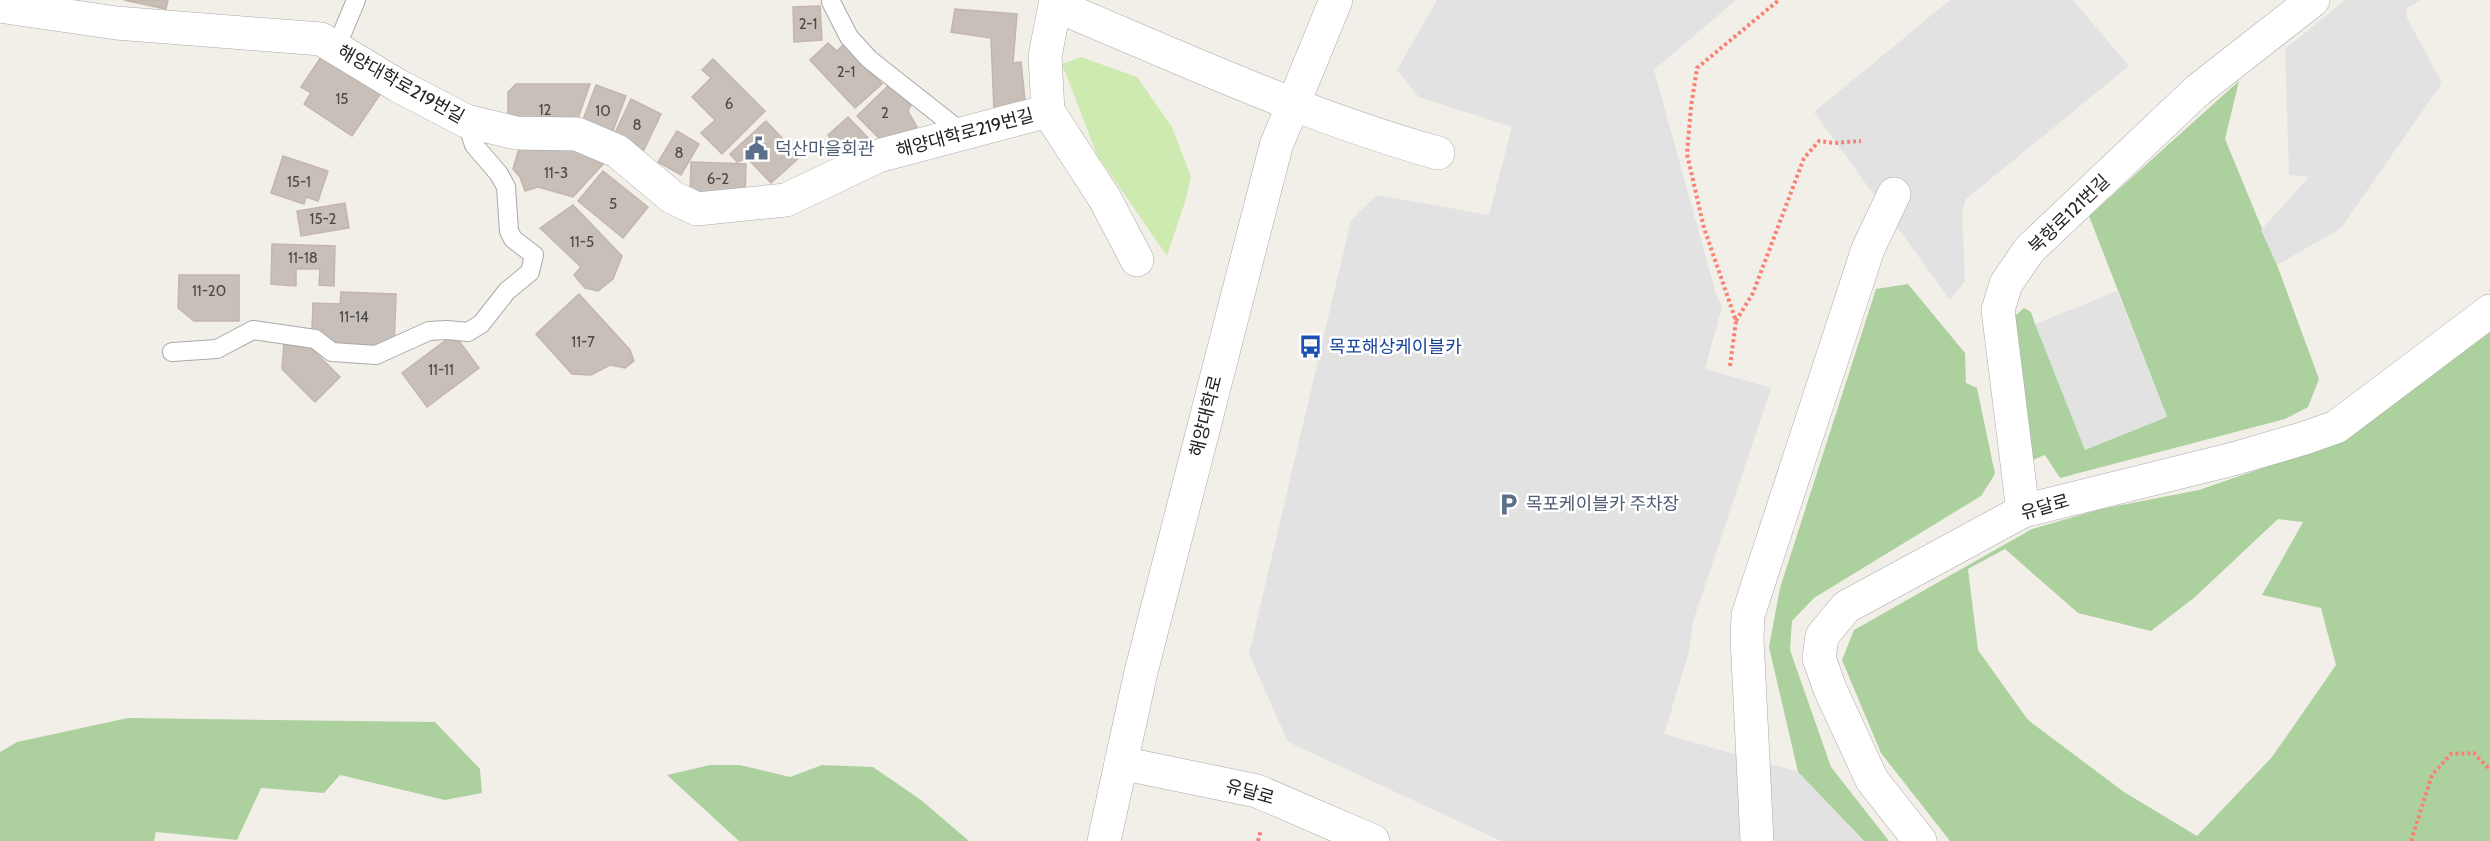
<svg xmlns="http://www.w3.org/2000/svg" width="2490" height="841" font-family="Cabin,'Noto Sans KR',sans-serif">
<rect width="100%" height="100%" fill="#f2efe9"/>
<polygon fill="#cdebb0" points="1081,57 1137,77 1172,127 1191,177 1185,202 1167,256 1097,155 1062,64"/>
<g fill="#add19e" fill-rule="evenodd">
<polygon points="2239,81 2225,139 2277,265 2319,379 2308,407 2285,419 2060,478 2045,455 2033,460 2015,316 2024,308 2031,312 2035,324 2167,417 2089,216"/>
<polygon points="1908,284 1965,353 1966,383 1977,388 1995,474 1981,496 1814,598 1792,621 1790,650 1831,767 1889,841 1864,841 1798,772 1769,647 1780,588 1876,289"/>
<path d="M2490 330V841H1950L1881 753 1842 660 1854 630 2032 529 2101 509 2199 490 2332 444ZM2278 519 2303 522 2262 595 2321 608 2336 665 2272 757 2197 836 2124 792 2028 720 1978 650 1968 569 2005 549 2078 613 2151 631 2195 597Z"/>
<polygon points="128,718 435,722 480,769 482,793 445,800 340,775 324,793 261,788 237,840 156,832 154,841 0,841 0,752 17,742"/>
<polygon points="710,765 740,765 790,777 822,765 873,767 921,800 969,841 739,841 667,775"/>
</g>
<g fill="#e2e2e2">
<polygon points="1437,0 1736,0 1654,70 1716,294 1722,307 1705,369 1771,388 1693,621 1689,652 1664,734 1798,772 1863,841 1501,841 1288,742 1249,654 1351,220 1377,195 1489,215 1512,127 1419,97 1397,70"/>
<polygon points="1950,0 2073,0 2129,66 1966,199 1962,212 1965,281 1950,300 1814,112"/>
<polygon points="2345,0 2421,0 2406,9 2407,18 2442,83 2341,228 2277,265 2261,230 2309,177 2289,175 2285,49"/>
<polygon points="2117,291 2167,417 2085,450 2035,324"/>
</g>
<g fill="#c7bfb8" stroke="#c4b6ab" stroke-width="1.5">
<polygon points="124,0 168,0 166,9"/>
<polygon points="820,6 822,40 794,42 793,7"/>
<polygon points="955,9 1017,14 1013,63 1021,62 1026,109 994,112 991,38 951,32"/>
<polygon points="828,43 837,51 844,44 882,84 855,108 810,60"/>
<polygon points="323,54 381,93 352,136 304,104 311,93 301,87"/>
<polygon points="713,59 765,111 722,154 701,133 715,120 692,97 711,78 702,70"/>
<polygon points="516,84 590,84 575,127 508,127 508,92"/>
<polygon points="890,84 911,105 908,111 917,127 885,144 857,116"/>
<polygon points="596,85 626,96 611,136 581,125"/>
<polygon points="631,99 661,114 643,152 613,137"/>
<polygon points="848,117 869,139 848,158 828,135"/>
<polygon points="766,121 800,157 771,183 747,158 737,162 730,154"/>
<polygon points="677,131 699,144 681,175 658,162"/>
<polygon points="521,141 601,150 597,162 603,164 573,197 538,187 525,191 520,177 513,169"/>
<polygon points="283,156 328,171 318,201 306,197 304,204 271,193"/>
<polygon points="691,162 746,164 745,196 690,194"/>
<polygon points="603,171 648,207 623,238 578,201"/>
<polygon points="345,203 349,228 301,236 297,211"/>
<polygon points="573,205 622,256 613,279 598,291 585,288 574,275 581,267 540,228"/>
<polygon points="272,244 335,246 334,286 319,285 320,269 296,269 296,286 271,284"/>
<polygon points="179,275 239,275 239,321 194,321 178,308"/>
<polygon points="341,292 396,294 394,349 340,346 312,330 313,303 340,304"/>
<polygon points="579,294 630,350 634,361 625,368 610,365 591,375 572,374 536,334"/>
<polygon points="454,334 479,368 427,407 402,373"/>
<polygon points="284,342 307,344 340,377 315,402 282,369"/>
</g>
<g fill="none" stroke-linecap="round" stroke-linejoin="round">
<defs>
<g id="service">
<polyline points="831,2 849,37 869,59 964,134"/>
<polyline points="336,48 356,0"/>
<polyline points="172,352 217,349 253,330 315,339 332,352 376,355 429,331 447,330 468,332 481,324 507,291 530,272 534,255 513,239 509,231 506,187 499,174 474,145 466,121"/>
</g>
<g id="minor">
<polyline points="0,6 116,23 321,39 397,85 466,121 516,133 577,134 617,151 672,197 697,209 786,200 878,156 1048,111"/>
<path d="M1137 260 1105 199 1048 111 1045 56 1055 5C1181 58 1306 116 1438 153"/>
<polyline points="2023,511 1998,310 2006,284 2029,250 2198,90 2313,0"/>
<polyline points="1757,841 1747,638 1748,615 1868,249 1894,194"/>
</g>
<g id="tertiary">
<polyline points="1121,763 1257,791 1373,841"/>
<polyline points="1104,841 1141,672 1276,146 1336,0"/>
<polyline points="1920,841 1872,780 1830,689 1819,658 1822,636 1846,607 2023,511 2233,459 2305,438 2336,427 2490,311"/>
</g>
</defs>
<use href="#service" stroke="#a9a9a9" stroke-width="20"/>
<use href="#minor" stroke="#a9a9a9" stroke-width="34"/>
<use href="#tertiary" stroke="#a9a9a9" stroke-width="34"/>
<g stroke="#fa8072" stroke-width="4" stroke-dasharray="3 3" stroke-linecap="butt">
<polyline points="1736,321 1753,293 1804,158 1819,141 1835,143 1861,141"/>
<polyline points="1730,366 1736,321 1704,228 1687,154 1691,107 1697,68 1779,0"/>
<polyline points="1258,841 1261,830"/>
<polyline points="2411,841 2432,775 2451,754 2474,753 2490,770"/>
</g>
<use href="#service" stroke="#fff" stroke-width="18"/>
<use href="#minor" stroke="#fff" stroke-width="33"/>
<use href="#tertiary" stroke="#fff" stroke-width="33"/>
</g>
<defs>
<symbol id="civic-bare" viewBox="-9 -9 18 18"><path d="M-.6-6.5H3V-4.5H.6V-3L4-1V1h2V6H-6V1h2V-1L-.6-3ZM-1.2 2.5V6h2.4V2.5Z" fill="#5c6f8a" stroke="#fff" stroke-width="2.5" paint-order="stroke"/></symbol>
<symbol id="bus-bare" viewBox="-9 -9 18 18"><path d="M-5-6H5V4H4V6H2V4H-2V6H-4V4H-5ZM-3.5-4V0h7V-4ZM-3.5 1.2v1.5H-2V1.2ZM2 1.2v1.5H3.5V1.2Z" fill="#1a4fb4" stroke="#fff" stroke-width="2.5" paint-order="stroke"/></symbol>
<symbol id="parking-bare" viewBox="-9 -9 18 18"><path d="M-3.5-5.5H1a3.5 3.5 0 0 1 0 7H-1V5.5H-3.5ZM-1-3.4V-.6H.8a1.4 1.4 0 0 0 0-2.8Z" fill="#5c6f8a" stroke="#fff" stroke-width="2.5" paint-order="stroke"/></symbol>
</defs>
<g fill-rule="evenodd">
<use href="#civic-bare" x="740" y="132" width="33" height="33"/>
<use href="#bus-bare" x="1294" y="330" width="33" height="33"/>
<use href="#parking-bare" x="1492" y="488" width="33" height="33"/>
</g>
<g text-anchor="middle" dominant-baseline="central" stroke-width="5" stroke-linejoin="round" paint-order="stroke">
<g font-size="15" fill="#4b4948">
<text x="808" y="24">2-1</text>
<text x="846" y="72">2-1</text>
<text x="342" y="99">15</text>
<text x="729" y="104">6</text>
<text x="545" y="110">12</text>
<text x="603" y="111">10</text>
<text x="885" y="113">2</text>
<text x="637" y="125">8</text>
<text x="679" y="153">8</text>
<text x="556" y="173">11-3</text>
<text x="718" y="179">6-2</text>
<text x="299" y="182">15-1</text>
<text x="613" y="204">5</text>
<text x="323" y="219">15-2</text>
<text x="582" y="242">11-5</text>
<text x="303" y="258">11-18</text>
<text x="209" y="291">11-20</text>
<text x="354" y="317">11-14</text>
<text x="583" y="342">11-7</text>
<text x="441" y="370">11-11</text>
</g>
<g font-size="18" fill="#222" stroke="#fff">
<text transform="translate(401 84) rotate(29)">해양대학로219번길</text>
<text transform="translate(965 133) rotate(-15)">해양대학로219번길</text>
<text transform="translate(2069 214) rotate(-44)">북항로121번길</text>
<text transform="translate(1206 416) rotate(-76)">해양대학로</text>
<text transform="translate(2045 507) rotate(-16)">유달로</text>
<text transform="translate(1250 792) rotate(16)">유달로</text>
</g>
<g font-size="18" fill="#4e5e75" stroke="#fff" text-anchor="start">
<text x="775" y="149">덕산마을회관</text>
<text x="1526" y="504">목포케이블카 주차장</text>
</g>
<g font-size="18" fill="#164399" stroke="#fff" text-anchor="start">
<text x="1329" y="347">목포해상케이블카</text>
</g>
</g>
</svg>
